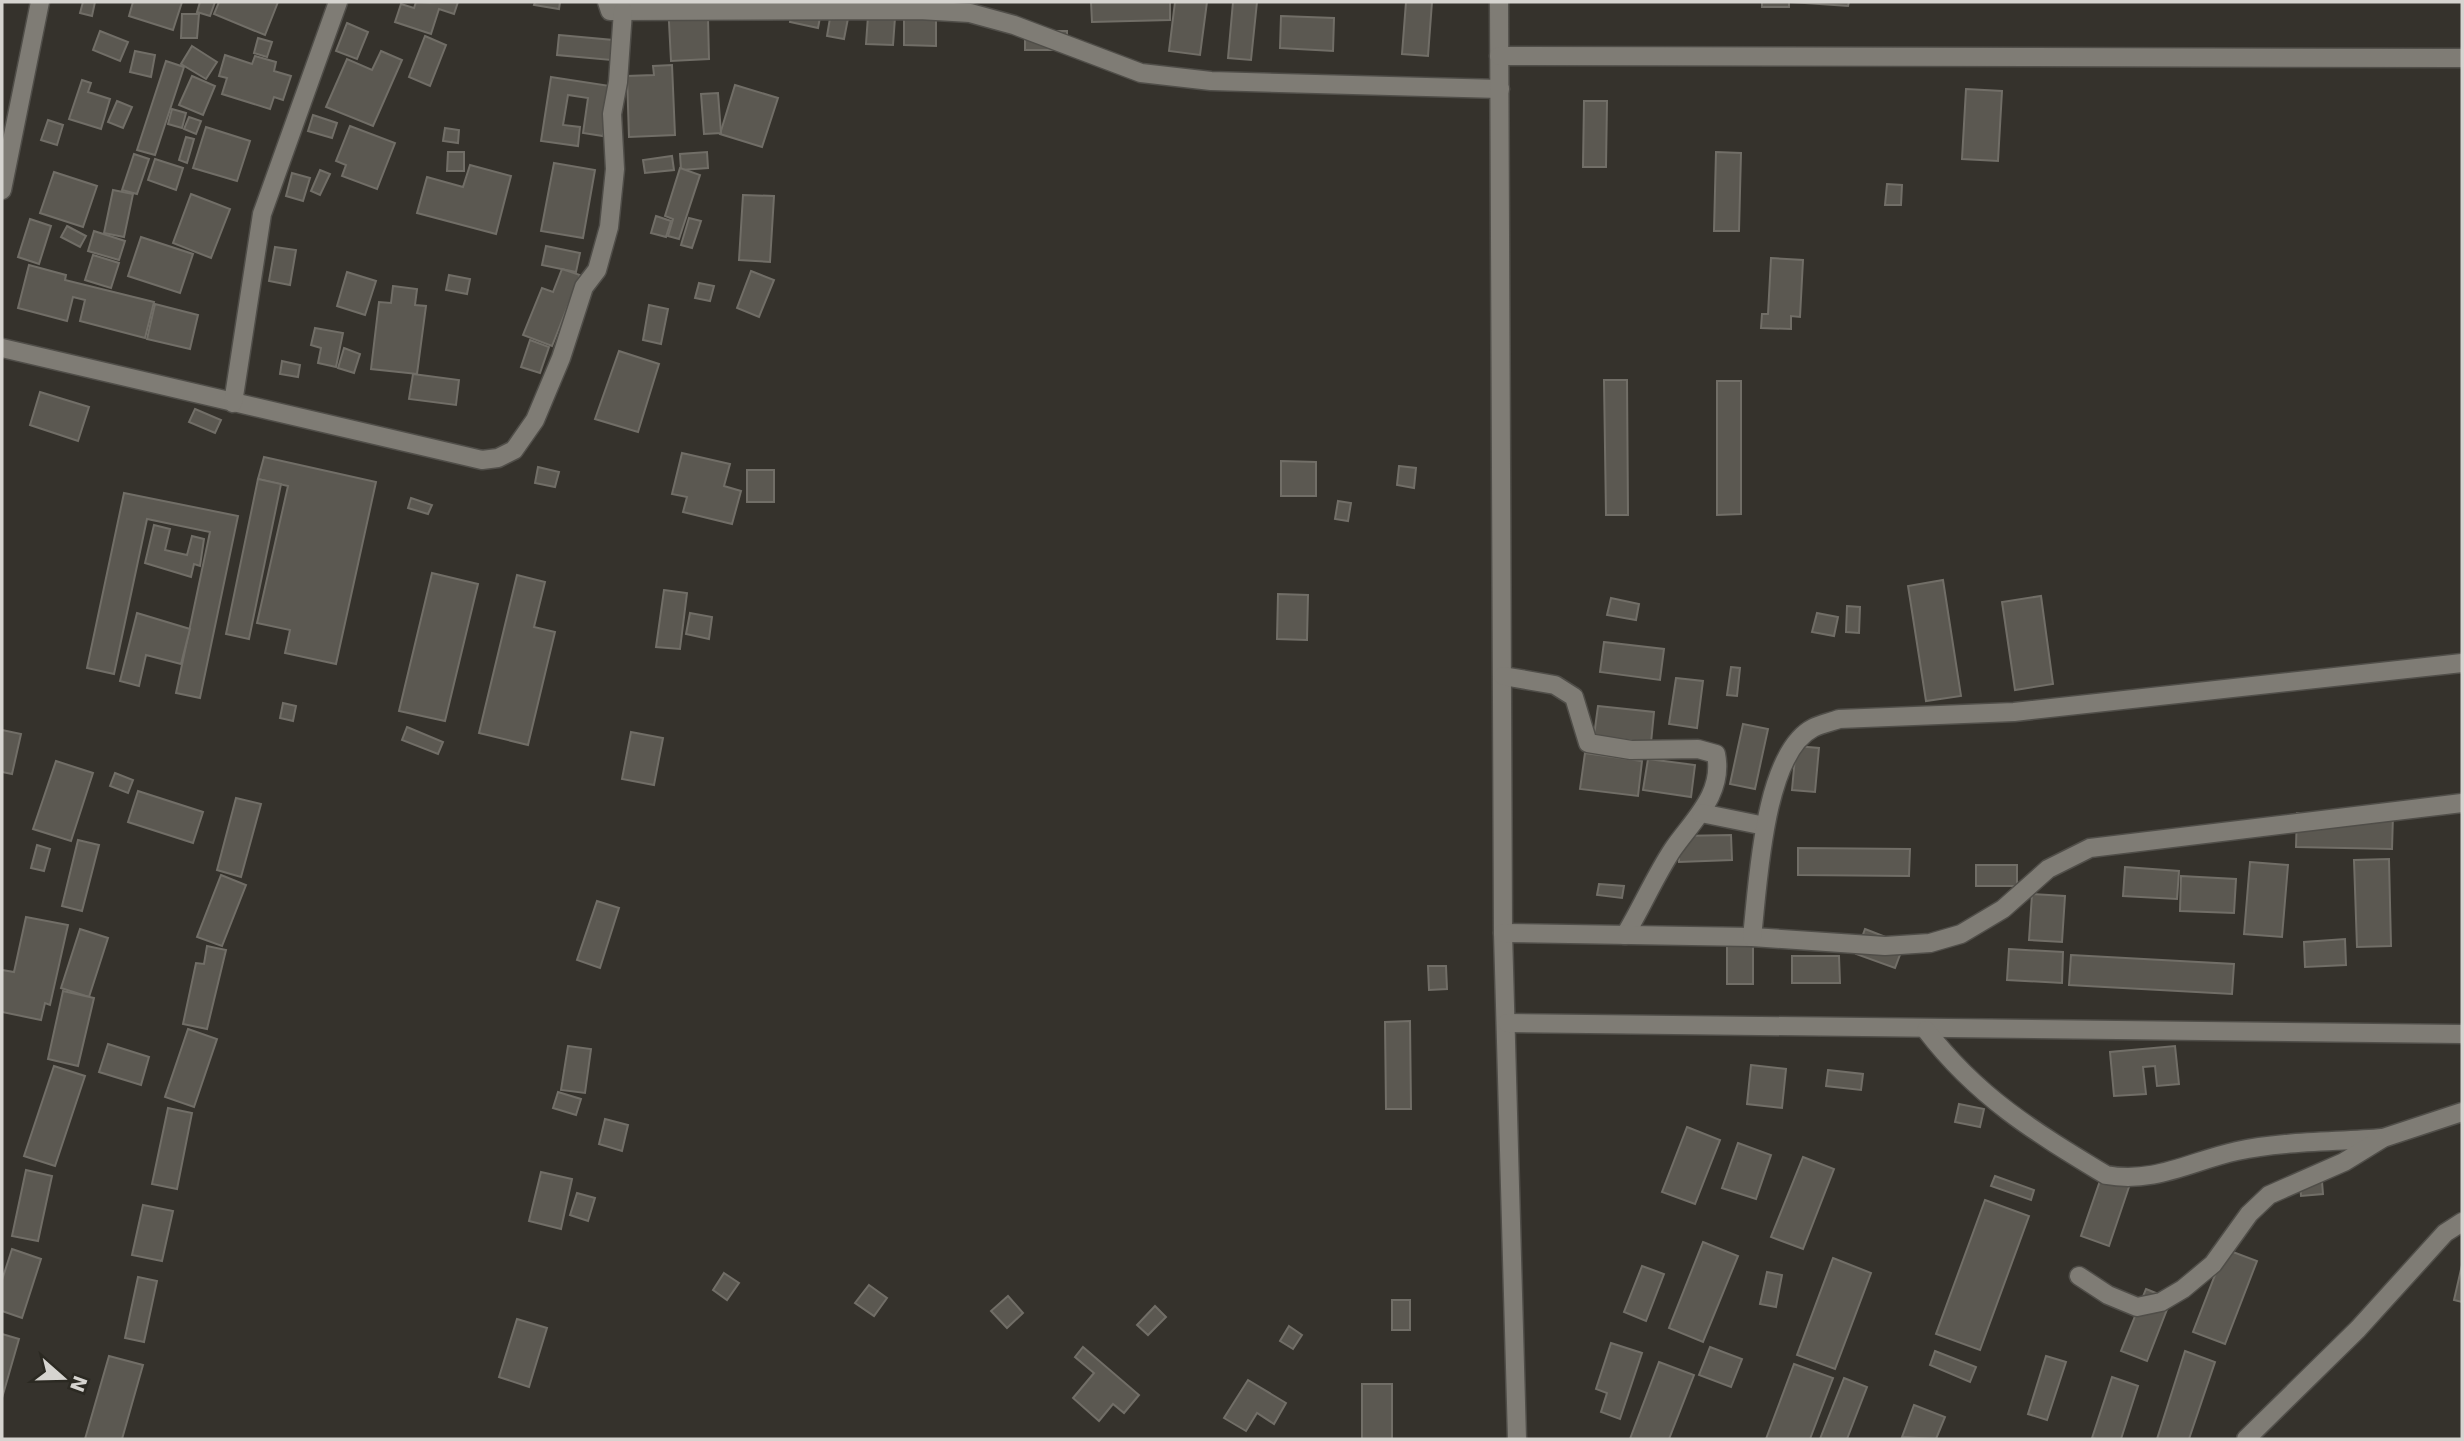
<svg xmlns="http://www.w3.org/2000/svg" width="2464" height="1441" font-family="'DejaVu Sans',sans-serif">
<rect width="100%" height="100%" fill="#35322c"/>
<g fill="#5b5851" stroke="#716e67" stroke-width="2">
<polygon points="83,2 95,2 92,16 80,13"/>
<polygon points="133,2 182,2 173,30 129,16"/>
<polygon points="200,2 215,2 210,16 197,12"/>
<polygon points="219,2 278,2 265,35 214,14"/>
<polygon points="416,2 430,3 458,2 454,14 439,9 431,34 395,22 401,4 414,8"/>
<polygon points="535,2 560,2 559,9 534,5"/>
<polygon points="793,2 823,2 818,28 790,22"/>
<polygon points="869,2 896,4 893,45 866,44"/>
<polygon points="1091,2 1170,2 1170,20 1092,22"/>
<polygon points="1175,2 1207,2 1200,55 1169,51"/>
<polygon points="1233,2 1257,2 1251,60 1228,58"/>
<polygon points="1406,2 1432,2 1428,56 1402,54"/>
<rect x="1762" y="2" width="27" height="5"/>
<polygon points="1790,2 1849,2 1848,6"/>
<polygon points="668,3 708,18 709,59 671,61"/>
<polygon points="832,6 850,8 844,39 827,36"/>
<polygon points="904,9 936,10 936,46 904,45"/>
<polygon points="182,14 199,14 197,38 181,38"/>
<polygon points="1281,16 1334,18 1333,51 1280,48"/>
<polygon points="347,23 368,32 357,59 336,51"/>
<polygon points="100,31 128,42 120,61 93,50"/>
<rect x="1025" y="31" width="42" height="19"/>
<polygon points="559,35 613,40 611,60 557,55"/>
<polygon points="425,36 446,45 430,86 409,77"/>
<polygon points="258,38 272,42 267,57 254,53"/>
<polygon points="192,46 217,62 206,79 181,64"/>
<polygon points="135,51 155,55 151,77 130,72"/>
<polygon points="381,51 402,60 373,126 326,107 347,59 372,70"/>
<polygon points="225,55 252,64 255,56 276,62 274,71 291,76 283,100 274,97 270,109 222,94 227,78 219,76"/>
<polygon points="166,61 184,67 155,155 137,150"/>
<polygon points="672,65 675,135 629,137 627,76 654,75 653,66"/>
<polygon points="192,76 215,86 203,115 179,105"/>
<polygon points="551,77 610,86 603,136 583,133 588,98 568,95 563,125 580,127 578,146 541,141"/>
<polygon points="82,80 91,83 88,92 110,99 101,129 69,119"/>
<polygon points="735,85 778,98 762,147 720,134"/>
<polygon points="1966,89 2002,91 1998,161 1962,159"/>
<polygon points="718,93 721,133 704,134 701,94"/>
<polygon points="117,101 132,107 123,128 108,122"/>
<polygon points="1584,101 1607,101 1606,167 1583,167"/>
<polygon points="172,109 186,113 182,128 168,124"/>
<polygon points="313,115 337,123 332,138 308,131"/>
<polygon points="189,117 201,121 196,134 184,129"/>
<polygon points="48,120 63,125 57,145 41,140"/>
<polygon points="350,126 395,143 377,189 342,176 346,165 336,161"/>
<polygon points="206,127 250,141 237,181 193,168"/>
<polygon points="445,128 459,130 458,143 443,141"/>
<polygon points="186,137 194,139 187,163 179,160"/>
<polygon points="448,152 464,152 464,171 447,171"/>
<polygon points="707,152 708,168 681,170 680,154"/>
<polygon points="1716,152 1741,153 1739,231 1714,231"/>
<polygon points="134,154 149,159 137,194 122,190"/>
<polygon points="672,156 674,170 645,173 643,160"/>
<polygon points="155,159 183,168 176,190 148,180"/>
<polygon points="554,163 595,170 583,238 541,231"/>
<polygon points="470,165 511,176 496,234 417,213 427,177 463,187"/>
<polygon points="680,168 700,175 679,239 668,236 673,219 665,216"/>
<polygon points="320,170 330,174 320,195 311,191"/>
<polygon points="54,172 97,186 83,227 40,213"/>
<polygon points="292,173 310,178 303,201 286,196"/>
<polygon points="1887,184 1902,185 1901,205 1885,205"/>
<polygon points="113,190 133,194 124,237 104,233"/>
<polygon points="191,194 230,209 211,258 173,243"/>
<polygon points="743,195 774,196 770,262 739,260"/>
<polygon points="656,216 671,221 666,237 651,233"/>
<polygon points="689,218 701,221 692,248 681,245"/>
<polygon points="30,219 51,226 39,264 18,257"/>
<polygon points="67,226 86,236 80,247 61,237"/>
<polygon points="94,231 125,241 119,260 88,251"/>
<polygon points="141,237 193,254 180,293 128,276"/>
<polygon points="546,246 580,253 576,272 542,265"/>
<polygon points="275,247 296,250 290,285 269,281"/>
<polygon points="93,255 119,263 111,288 85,280"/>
<polygon points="1771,258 1803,260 1800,317 1791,316 1791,329 1761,328 1762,314 1768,314"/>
<polygon points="29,265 66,275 65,280 154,302 145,338 80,321 85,300 73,297 67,321 18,308"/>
<polygon points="562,269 580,275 552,346 523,335 542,288 553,292"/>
<polygon points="751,271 774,280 759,317 737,308"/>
<polygon points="347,272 376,281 365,315 337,306"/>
<polygon points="449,275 470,279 467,294 446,290"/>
<polygon points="699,283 714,286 710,301 695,298"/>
<polygon points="393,286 417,289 415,305 426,306 417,374 371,369 379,302 391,303"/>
<polygon points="155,304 198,315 190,349 147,339"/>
<polygon points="649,305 668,309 661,344 643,340"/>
<polygon points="315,328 343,333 336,367 318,363 321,348 311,345"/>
<polygon points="530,340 549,347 540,373 521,367"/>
<polygon points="344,348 360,354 354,373 338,368"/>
<polygon points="619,351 659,364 638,432 595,419"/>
<polygon points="282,361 300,365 298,377 280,374"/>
<polygon points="413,374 459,380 456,405 409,399"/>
<polygon points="1604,380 1627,380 1628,515 1606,515"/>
<polygon points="1717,381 1741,381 1741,514 1717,515"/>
<polygon points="40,392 89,407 78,441 30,425"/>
<polygon points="195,409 221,420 215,433 189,422"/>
<polygon points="682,453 730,464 724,486 741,491 732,524 683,512 687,497 672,494"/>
<polygon points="264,457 376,482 336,664 285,653 290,630 257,623 288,486 258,479"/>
<polygon points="1281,461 1316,462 1316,496 1281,496"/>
<polygon points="1399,466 1416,468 1414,488 1397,485"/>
<polygon points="538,467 559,472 555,487 535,483"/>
<rect x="747" y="470" width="27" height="32"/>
<polygon points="258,479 281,484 249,639 226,634"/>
<polygon points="124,493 238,516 200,698 176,693 210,532 147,519 114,674 87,668"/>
<polygon points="411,498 432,505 428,514 408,508"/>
<polygon points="1338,501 1351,503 1348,521 1335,519"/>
<polygon points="154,525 170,529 165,550 187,555 192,536 204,539 200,566 194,564 191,577 145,563"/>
<polygon points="432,573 478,584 445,721 399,711"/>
<polygon points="517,575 545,582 534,627 555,632 528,745 479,733"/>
<polygon points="1943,580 1961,696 1926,701 1908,586"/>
<polygon points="664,590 687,593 680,649 656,647"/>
<polygon points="1278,594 1308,595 1307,640 1277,639"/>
<polygon points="2041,596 2053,684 2015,690 2002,602"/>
<polygon points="1611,598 1639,604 1636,620 1607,615"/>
<polygon points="1847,606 1860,607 1859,633 1846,632"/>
<polygon points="137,613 190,629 181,664 146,655 139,686 120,681"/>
<polygon points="690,613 712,617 709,639 686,634"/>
<polygon points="1817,613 1838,617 1834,636 1812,632"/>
<polygon points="1604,642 1664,649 1660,680 1600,672"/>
<polygon points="1731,667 1740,668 1737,696 1727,695"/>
<polygon points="1676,678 1703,681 1697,728 1669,724"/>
<polygon points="283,703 296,706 293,721 280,718"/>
<polygon points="1598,706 1654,712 1651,743 1594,736"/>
<polygon points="1743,724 1768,729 1755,789 1730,784"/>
<polygon points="407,727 443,742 438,754 402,740"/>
<polygon points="2,730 21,734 12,774 2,772"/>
<polygon points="631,732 663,738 654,785 622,779"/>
<polygon points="1796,746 1819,748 1815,792 1792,790"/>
<polygon points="1585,753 1642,761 1638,796 1580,789"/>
<polygon points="1648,759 1695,765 1691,797 1643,790"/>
<polygon points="56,761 93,773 71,841 33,829"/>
<polygon points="115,773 133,780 128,793 110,786"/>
<polygon points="138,791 203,812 193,843 128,822"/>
<polygon points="236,798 261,804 241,877 217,870"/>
<polygon points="2297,813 2393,815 2392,849 2296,847"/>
<polygon points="1731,835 1732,860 1679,862 1679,836"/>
<polygon points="78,840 99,845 82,911 62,906"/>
<polygon points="37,845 50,849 44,871 31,868"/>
<polygon points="1798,848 1910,849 1909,876 1798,875"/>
<polygon points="2389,859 2391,946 2357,947 2354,860"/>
<polygon points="2250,862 2288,865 2282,937 2244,934"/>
<rect x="1976" y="865" width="41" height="21"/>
<polygon points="2125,867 2179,871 2177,899 2123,896"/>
<polygon points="221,875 246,885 222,946 197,937"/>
<polygon points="2181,876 2236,879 2234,913 2180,911"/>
<polygon points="1599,884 1624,886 1622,898 1597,895"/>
<polygon points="2032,894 2065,896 2062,942 2029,940"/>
<polygon points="597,901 619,908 600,968 577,960"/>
<polygon points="26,917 68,925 50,1005 45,1003 41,1020 2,1012 2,970 14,972"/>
<polygon points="80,929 108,938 89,997 61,988"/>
<polygon points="1865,929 1904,944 1895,968 1856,954"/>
<polygon points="2345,939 2346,965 2305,967 2304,942"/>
<rect x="1727" y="944" width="26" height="40"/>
<polygon points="207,946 226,950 207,1029 183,1024 196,963 204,964"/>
<polygon points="2009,949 2063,952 2062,983 2007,980"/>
<polygon points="2071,955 2234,964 2232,994 2069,985"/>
<polygon points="1792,956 1839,956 1840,983 1792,983"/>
<polygon points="1428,966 1446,966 1447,989 1429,990"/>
<polygon points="63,991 94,998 78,1066 48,1059"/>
<polygon points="1410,1021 1411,1109 1386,1109 1385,1022"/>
<polygon points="188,1029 217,1039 194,1107 165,1097"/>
<polygon points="108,1044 149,1057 141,1085 99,1072"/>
<polygon points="568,1046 591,1049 585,1093 561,1090"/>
<polygon points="2175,1046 2179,1084 2157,1086 2155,1066 2143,1067 2146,1094 2114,1096 2110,1052"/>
<polygon points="1751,1065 1786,1069 1782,1108 1747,1104"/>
<polygon points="54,1066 85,1076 55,1166 24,1156"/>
<polygon points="1828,1070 1863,1074 1861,1090 1826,1086"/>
<polygon points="558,1092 581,1099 576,1115 553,1108"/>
<polygon points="1959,1104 1984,1109 1980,1127 1955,1122"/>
<polygon points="168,1108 192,1113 177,1189 152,1184"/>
<polygon points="605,1119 628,1125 622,1151 599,1144"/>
<polygon points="1687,1127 1720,1140 1695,1204 1662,1192"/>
<polygon points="1738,1143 1771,1155 1756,1199 1722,1188"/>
<polygon points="1803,1157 1834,1169 1803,1249 1771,1237"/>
<polygon points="2321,1169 2323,1194 2301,1196 2299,1172"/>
<polygon points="26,1170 52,1176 38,1241 12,1236"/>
<polygon points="541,1172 572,1179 561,1229 529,1221"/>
<polygon points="2102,1175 2130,1184 2109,1246 2081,1236"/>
<polygon points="1995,1176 2034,1190 2031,1200 1991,1186"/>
<polygon points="577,1193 595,1198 588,1221 570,1215"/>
<polygon points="1985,1200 2029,1216 1980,1350 1936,1334"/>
<polygon points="143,1205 173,1211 162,1261 132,1255"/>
<polygon points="1703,1242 1738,1256 1703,1342 1669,1328"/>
<polygon points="12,1249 41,1259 22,1318 2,1311 2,1280"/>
<polygon points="2225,1249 2257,1261 2225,1344 2193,1332"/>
<polygon points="1833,1258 1871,1273 1835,1369 1797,1355"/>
<polygon points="2462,1265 2462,1302 2454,1300"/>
<polygon points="1642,1266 1664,1274 1646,1321 1624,1312"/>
<polygon points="1767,1272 1782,1275 1776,1307 1760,1304"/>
<polygon points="724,1273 739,1283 727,1300 713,1290"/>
<polygon points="138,1277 157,1281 144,1342 125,1338"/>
<polygon points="869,1285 887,1298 874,1316 855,1303"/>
<polygon points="2146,1289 2171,1299 2147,1361 2121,1351"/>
<polygon points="1008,1296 1023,1313 1007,1328 991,1311"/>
<rect x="1392" y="1300" width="18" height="30"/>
<polygon points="1155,1306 1166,1317 1148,1335 1137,1325"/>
<polygon points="517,1319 547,1328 529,1387 499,1377"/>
<polygon points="1289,1326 1302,1335 1293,1349 1280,1341"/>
<polygon points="2,1334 19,1339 2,1398"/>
<polygon points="1611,1343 1642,1353 1620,1419 1601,1412 1607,1393 1596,1389"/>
<polygon points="1083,1347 1139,1395 1124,1413 1113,1404 1099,1421 1073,1398 1094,1373 1075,1357"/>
<polygon points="1710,1347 1742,1359 1731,1387 1699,1375"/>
<polygon points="1935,1351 1976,1367 1970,1382 1930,1365"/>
<polygon points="2185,1351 2215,1362 2189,1439 2157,1439"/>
<polygon points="109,1356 143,1365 122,1439 85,1439"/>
<polygon points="2046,1356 2066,1362 2047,1420 2028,1414"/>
<polygon points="1659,1362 1694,1375 1669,1439 1630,1439"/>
<polygon points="1794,1364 1833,1378 1810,1439 1766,1439"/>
<polygon points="2112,1377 2138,1386 2121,1439 2096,1439 2092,1438"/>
<polygon points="1844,1378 1867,1387 1847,1439 1820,1439"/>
<polygon points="1248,1380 1286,1403 1274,1424 1257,1413 1246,1431 1224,1418"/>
<rect x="1362" y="1384" width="30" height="55"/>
<polygon points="1914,1405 1945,1417 1936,1439 1902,1437"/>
</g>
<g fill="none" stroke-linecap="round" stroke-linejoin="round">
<defs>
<g id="minor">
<polyline points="607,2 610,11 919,10 970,13 1014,25 1141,73 1211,81 1500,89"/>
<polyline points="1499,2 1503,933 1517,1439"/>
<polyline points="1499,56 2462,58"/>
<polyline points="2,348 482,460 498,458 514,450 535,420 561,358 584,287 597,270 609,227 615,169 612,114 618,82 623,11"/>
<polyline points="233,403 262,214 338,2"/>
<path d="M1503 676 1555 685 1574 697 1588 743 1631 750 1698 749 1716 754C1724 794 1693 820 1673 849 1655 876 1642 907 1625 935"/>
<polyline points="1701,813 1765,826"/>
<polyline points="1503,933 1752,937 1885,946 1930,943 1961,934 2003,909 2048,869 2090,848 2462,803"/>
<path d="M1752 937C1758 886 1763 754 1813 728 1821 724 1831 722 1839 719L2014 712 2462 663"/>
<polyline points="1507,1023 2462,1034"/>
<path d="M1926 1030C1977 1097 2035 1132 2106 1175 2154 1184 2191 1161 2237 1151 2282 1141 2336 1142 2383 1138"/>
<polyline points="2079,1276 2108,1295 2137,1307 2161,1302 2183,1289 2213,1264 2249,1214 2269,1195 2344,1162 2383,1138 2462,1112"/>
<polyline points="2246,1439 2358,1329 2445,1233 2462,1222"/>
</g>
<polyline id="secondary" points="2,190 40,2"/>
</defs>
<use href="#minor" stroke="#504e49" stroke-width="21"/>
<use href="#secondary" stroke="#504e49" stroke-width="21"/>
<use href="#minor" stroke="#7f7c75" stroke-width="18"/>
<use href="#secondary" stroke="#7f7c75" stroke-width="18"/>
</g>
<rect width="2464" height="1441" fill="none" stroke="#d6d4d0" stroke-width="7"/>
<g transform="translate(63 1378) rotate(110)" stroke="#2b2922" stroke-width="5" paint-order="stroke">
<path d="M0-5L12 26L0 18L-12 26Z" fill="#d6d4d0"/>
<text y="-10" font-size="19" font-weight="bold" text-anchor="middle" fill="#d6d4d0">N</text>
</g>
</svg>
